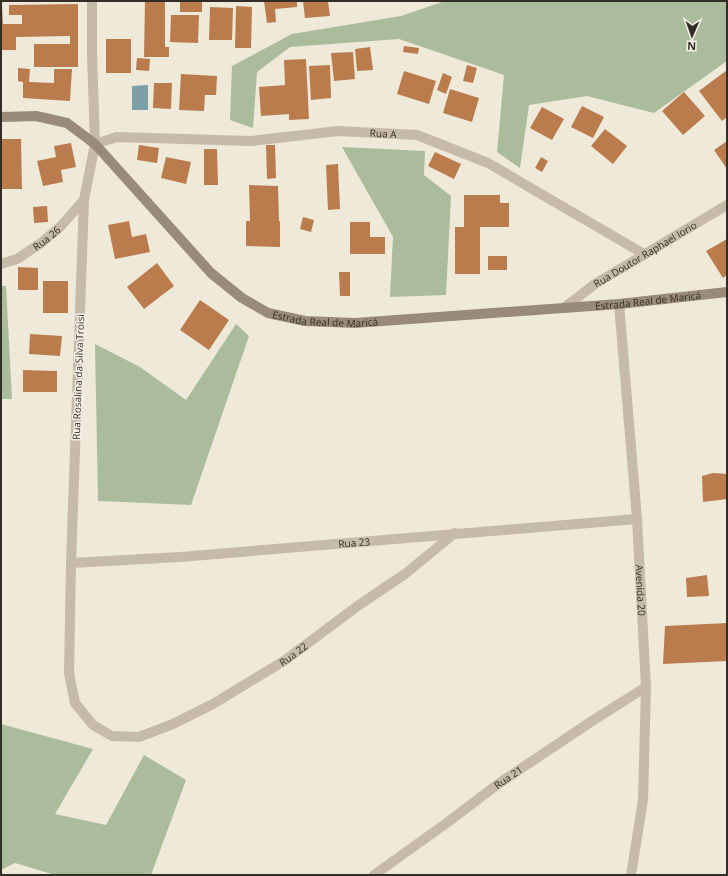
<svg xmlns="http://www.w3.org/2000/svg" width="728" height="876" font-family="'Open Sans',sans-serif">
<rect width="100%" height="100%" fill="#efe9da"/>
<g fill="#abbc9c">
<polygon points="445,1 727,1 727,61 654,113 587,96 529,105 520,168 497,152 504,75 399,39 290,47 257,72 253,128 230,120 232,66 292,34 401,16"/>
<polygon points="342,147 425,151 424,175 451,196 446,295 390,297 393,237"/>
<polygon points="1,286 6,286 12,399 1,399"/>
<polygon points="236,324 249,336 191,505 98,501 95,344 140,367 186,400"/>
<polygon points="1,724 93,749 55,814 106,825 144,755 186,780 151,875 55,875 15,863 1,870"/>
</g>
<polygon fill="#7c9fa9" points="148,85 148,110 132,110 132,86"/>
<g fill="#ba7c4d">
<polygon points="145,1 165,1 165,47 169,47 169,57 144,57"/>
<rect x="180" y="1" width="22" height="11"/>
<polygon points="264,1 297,1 297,7 275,9 276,22 267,23"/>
<polygon points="303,1 328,1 330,16 305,18"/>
<polygon points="78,4 78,67 34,67 34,44 70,44 70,36 16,37 16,50 1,50 1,5 2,5 3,24 22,24 22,15 9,15 9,5"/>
<polygon points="236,6 252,7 251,48 235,48"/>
<polygon points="210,7 233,8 232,40 209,40"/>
<polygon points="171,15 199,15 198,43 170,42"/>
<rect x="106" y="39" width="25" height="34"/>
<polygon points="404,46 419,48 418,54 403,52"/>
<polygon points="370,47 373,70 357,71 355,49"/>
<polygon points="353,52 355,79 334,81 331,53"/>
<polygon points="137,58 150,59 149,71 136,70"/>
<polygon points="306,59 309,119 289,120 289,114 261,116 259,87 285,85 284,60"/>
<polygon points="330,65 331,98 311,100 309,66"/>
<polygon points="467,65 477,68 473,83 463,81"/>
<polygon points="18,68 30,69 29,82 54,83 54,69 72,69 70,101 23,98 23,82 18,81"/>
<polygon points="727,70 727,117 722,121 699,91"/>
<polygon points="404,71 436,81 429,104 397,94"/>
<polygon points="443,73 452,77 446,94 437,90"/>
<polygon points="181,74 217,76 216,95 205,95 204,111 179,110"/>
<polygon points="154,83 172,83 171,109 153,108"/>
<polygon points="450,89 479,98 472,122 443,113"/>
<polygon points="684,92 705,116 683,135 662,111"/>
<polygon points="582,106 604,117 593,138 571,127"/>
<polygon points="542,107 564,119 552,140 530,128"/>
<polygon points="605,129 627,146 613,164 591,146"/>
<polygon points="1,139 21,139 22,189 1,189"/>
<polygon points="727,141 727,169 714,150"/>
<polygon points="71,143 76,167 61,170 63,182 43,186 37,161 56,157 54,146"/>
<polygon points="139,145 159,148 157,163 137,160"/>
<polygon points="266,145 275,145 276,178 267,179"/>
<polygon points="204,149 217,149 218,185 204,185"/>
<polygon points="435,152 461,164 454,179 428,166"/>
<polygon points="166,157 191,162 186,184 161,178"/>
<polygon points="541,157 548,161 542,172 535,168"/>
<polygon points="338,164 340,209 328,210 326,165"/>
<polygon points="249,185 278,186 279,221 280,221 280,247 246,246 246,221 250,221"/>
<polygon points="464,195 500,195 500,203 509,203 509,227 480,227 480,274 455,274 455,227 464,227"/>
<polygon points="47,206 48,222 34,223 33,207"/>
<polygon points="303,217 314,220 311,232 300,229"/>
<polygon points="129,221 132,237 146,234 150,252 115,259 108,225"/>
<polygon points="350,222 370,222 370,237 385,237 385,254 350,254"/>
<polygon points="727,239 727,275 723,278 706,251"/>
<rect x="488" y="256" width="19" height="14"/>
<polygon points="157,263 174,286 144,309 127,287"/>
<polygon points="18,267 38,268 38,290 18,290"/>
<polygon points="339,272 350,272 350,296 340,296"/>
<rect x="43" y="281" width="25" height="32"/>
<polygon points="200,300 229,320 209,350 180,330"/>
<polygon points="30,334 62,336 60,356 29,354"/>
<polygon points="23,370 57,371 57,392 23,392"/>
<polygon points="713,473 727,474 727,499 703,502 702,476"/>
<polygon points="707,575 709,596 687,597 686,578"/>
<polygon points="727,623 727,661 663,664 665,626"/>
</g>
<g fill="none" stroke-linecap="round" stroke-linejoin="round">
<g stroke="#c5bba8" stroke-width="10">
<path id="s1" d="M92 1V54L95 144 84 200 71 563 69 673 75 703 93 725 112 736 139 737 173 724 213 704 284 661 359 605 405 574 455 533"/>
<path id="s2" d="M95 144 117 137 251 141 338 131 417 135 488 163 644 254"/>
<path id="s3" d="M1 264 17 259 41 243 60 227 84 200"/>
<path id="s4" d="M619 304 637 519 646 687 643 800 631 875"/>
<path id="s5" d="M565 307 595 284 727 205"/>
<path id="s6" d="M71 563 180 557 637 519"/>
<path id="s7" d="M374 875 448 822 498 784 592 721 646 687"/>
</g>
<path stroke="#998b79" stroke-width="10" id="s8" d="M1 117 36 116 67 123 95 144 211 273 242 298 268 313 305 321 355 323 619 304 727 292"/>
</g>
<g text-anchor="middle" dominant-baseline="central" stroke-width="3" stroke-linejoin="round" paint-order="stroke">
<g font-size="10" fill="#332d27" stroke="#f7f2e6">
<text stroke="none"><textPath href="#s2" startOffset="290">Rua A</textPath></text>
<text stroke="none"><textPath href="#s3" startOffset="53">Rua 26</textPath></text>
<text stroke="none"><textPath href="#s5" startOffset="96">Rua Doutor Raphael Iorio</textPath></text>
<text stroke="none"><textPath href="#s8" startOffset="727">Estrada Real de Maricá</textPath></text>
<text stroke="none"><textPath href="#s8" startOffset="403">Estrada Real de Maricá</textPath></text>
<text transform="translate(78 377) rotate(-88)">Rua Rosalina da Silva Troisi</text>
<text stroke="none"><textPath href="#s6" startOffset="284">Rua 23</textPath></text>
<text stroke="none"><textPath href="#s4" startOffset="287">Avenida 20</textPath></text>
<text stroke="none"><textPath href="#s1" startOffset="957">Rua 22</textPath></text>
<text stroke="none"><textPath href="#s7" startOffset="166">Rua 21</textPath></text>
</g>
</g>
<rect width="728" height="876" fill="none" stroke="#332d27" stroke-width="4"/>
<g transform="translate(692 36) rotate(182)" stroke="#f7f2e6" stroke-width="3" paint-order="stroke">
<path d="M0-3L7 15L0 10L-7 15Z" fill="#332d27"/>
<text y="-6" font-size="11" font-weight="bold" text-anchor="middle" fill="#332d27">N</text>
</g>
</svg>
